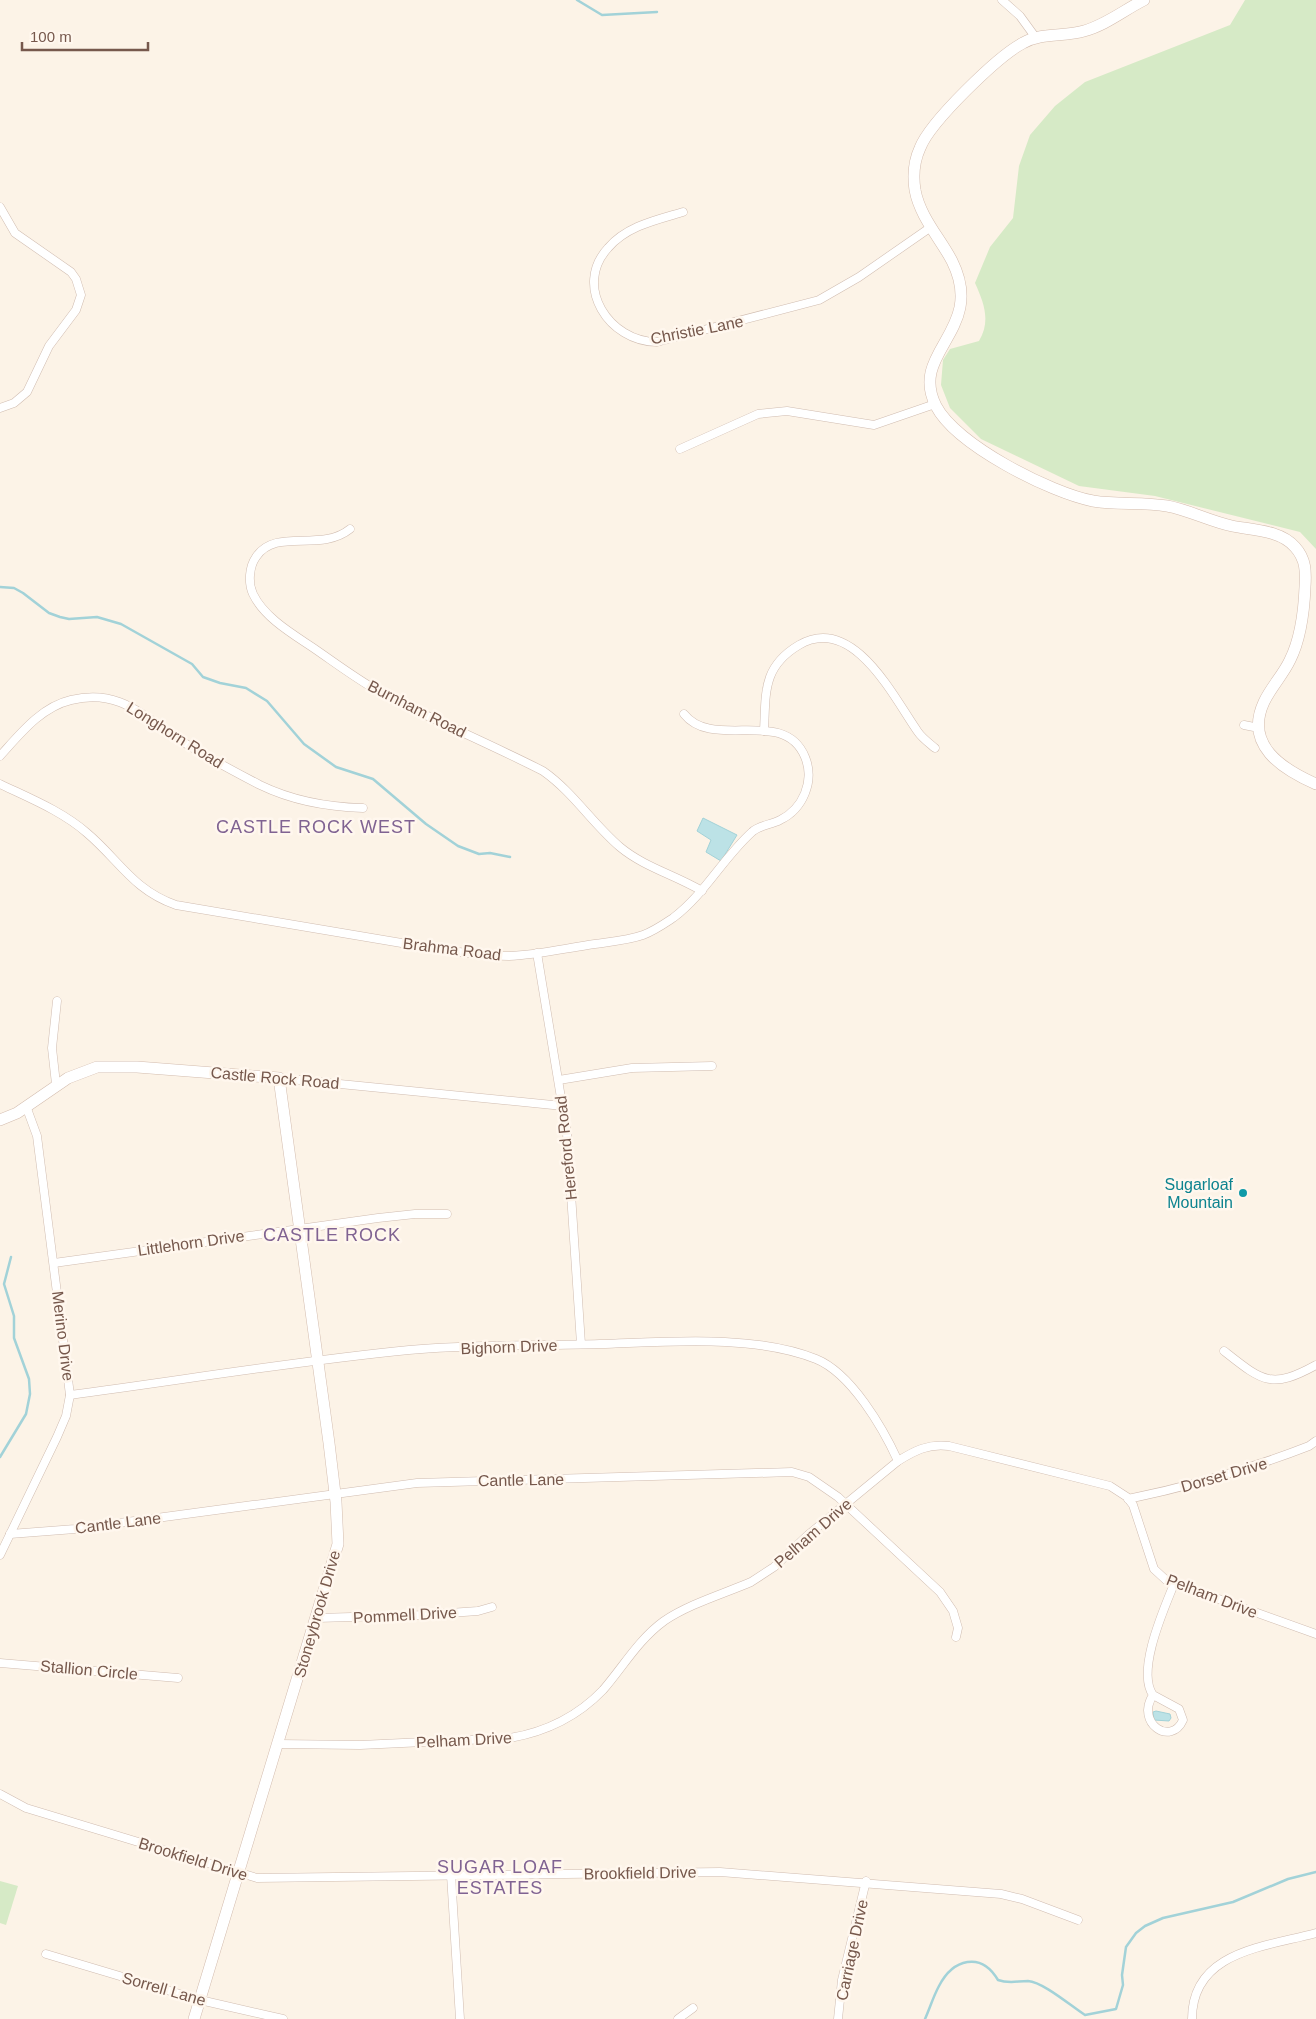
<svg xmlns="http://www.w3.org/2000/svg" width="1316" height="2019" font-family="Helvetica,sans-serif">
<rect width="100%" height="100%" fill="#fcf3e7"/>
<g fill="#d6eac6">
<path d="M1245 0H1316V549L1300 532 1155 496 1079 486 981 439 950 408 941 385 943 360 950 349 979 341C991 321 984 303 975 283L990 247 1013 218 1019 166 1030 135 1055 106 1085 82 1230 25Z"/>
<polygon points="0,1881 18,1886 6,1925 0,1923"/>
</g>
<g fill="#bce2e6" stroke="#a2d2d8">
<polygon points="703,818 737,835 721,861 706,852 711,840 697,831"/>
<polygon points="1156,1711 1170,1714 1171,1718 1169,1721 1154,1720 1153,1712"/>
</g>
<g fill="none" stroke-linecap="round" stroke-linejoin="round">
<g stroke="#a2d2d8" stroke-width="2.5">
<polyline points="577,0 602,15 657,12"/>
<polyline points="0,587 14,588 23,593 49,613 60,617 69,619 97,617 121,624 192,664 203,677 220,683 246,688 267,701 304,744 336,767 373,779 426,824 458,846 479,854 490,853 510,857"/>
<polyline points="0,1457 26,1414 30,1394 29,1379 14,1338 14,1316 4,1284 11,1257"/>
<path d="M925 2019C930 2008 933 1997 939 1986 953 1959 981 1951 998 1980 1009 1984 1017 1981 1028 1981 1043 1982 1071 2006 1085 2015L1116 2009 1123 1985 1122 1975 1126 1947 1136 1933 1145 1926 1163 1918 1233 1902 1288 1879 1316 1872"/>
</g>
<defs>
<g id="street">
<polyline points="1002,0 1020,16 1036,38"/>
<polyline points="0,207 15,233 71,272 76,279 81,295 76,310 49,346 27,392 14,403 0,408"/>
<path d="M683 212C656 220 627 226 608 248 573 286 609 342 657 342L819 300 859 277 931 227"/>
<polyline points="680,449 758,414 787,411 874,425 935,404"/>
<path d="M350 529C320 553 276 527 256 557 249 567 248 583 253 594 264 617 291 633 312 647 334 662 355 678 378 691 432 720 488 743 543 771 573 792 592 823 620 847 644 867 675 875 702 891"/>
<polyline points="1244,725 1259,728"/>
<path d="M764 731C766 693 762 667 799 645 853 613 894 698 918 732 922 738 929 743 935 748"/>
<path d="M0 756C20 734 41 707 71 700 119 688 143 716 180 740 206 757 233 771 260 785 293 801 327 807 363 808"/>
<path d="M0 784C29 798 62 811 87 833 119 860 133 890 176 905L449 951C469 953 489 956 509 956 535 955 562 949 588 945 606 942 626 941 643 935 654 931 664 924 673 918 705 894 723 858 752 832 759 825 771 825 780 820 803 809 815 781 805 757 784 706 713 751 684 714"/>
<polyline points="537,953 567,1134 581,1344"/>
<polyline points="279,1078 563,1106"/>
<polyline points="559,1080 632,1068 712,1066"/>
<polyline points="56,1084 52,1048 57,1001"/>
<polyline points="54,1263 378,1218 415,1214 447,1214"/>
<path d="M1224 1351C1262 1381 1271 1390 1316 1365"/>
<path d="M70 1395C183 1380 296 1361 409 1350 472 1344 537 1346 600 1344 666 1342 754 1334 816 1359 851 1373 883 1428 898 1461"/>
<path d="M1128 1499C1191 1486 1250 1469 1309 1446L1316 1441"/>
<polyline points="10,1534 75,1529 417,1483 792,1472 809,1477 838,1497 940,1592 953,1611 958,1628 956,1637"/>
<polyline points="0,1555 57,1437 66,1416 70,1395 37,1136 26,1106"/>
<polyline points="317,1618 421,1615 478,1611 492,1607"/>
<polyline points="0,1663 178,1678"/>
<path d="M1153 1695 1179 1709 1183 1720C1171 1747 1135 1723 1153 1695 1136 1671 1164 1609 1174 1584"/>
<path d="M278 1744 360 1745 510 1738C545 1732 578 1716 603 1690 623 1667 638 1640 664 1621 689 1604 723 1594 751 1582L774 1567 808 1535 898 1461C914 1451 929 1443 949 1446L1110 1486 1127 1497 1133 1505 1154 1569 1166 1580 1316 1634"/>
<polyline points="0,1794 26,1808 257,1878 720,1872 1001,1894 1022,1899 1078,1920"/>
<polyline points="451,1875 460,2019"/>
<polyline points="46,1954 200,2000 283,2019"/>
<polyline points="678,2019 693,2008"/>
<polyline points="838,2019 842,1980 866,1881"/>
<path d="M1192 2019C1192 1951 1265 1947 1316 1933"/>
</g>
<g id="secondary">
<path d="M1144 0C1124 10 1106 25 1084 31 1064 37 1042 32 1023 43 998 56 930 122 920 148 914 161 913 177 915 190 920 217 940 238 952 261 987 331 908 351 936 406 956 445 1051 493 1093 501 1117 505 1142 502 1167 506 1189 510 1209 521 1232 526 1252 530 1280 530 1295 547 1306 559 1306 572 1305 587 1304 612 1301 638 1290 660 1283 675 1271 687 1264 702 1244 745 1282 769 1316 784"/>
<polyline points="0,1120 17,1113 68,1078 97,1067 137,1067 279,1078 329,1443 336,1502 338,1544 194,2019"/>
</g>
</defs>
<use href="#street" stroke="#d0bcb0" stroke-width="9"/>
<use href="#secondary" stroke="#d3bcae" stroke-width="12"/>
<use href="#street" stroke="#fff" stroke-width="8"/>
<use href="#secondary" stroke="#fff" stroke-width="11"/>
</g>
<circle fill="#0f9aa8" stroke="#fff7ee" stroke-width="2" cx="1243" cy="1193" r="5"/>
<g text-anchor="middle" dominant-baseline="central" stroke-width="5" stroke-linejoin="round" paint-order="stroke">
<g font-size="16" fill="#76584c" stroke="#fff7ee">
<text transform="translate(697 330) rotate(-11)">Christie Lane</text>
<text transform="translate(417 709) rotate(27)">Burnham Road</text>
<text transform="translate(175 735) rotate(32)">Longhorn Road</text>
<text transform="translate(452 949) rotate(7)">Brahma Road</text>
<text transform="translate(275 1078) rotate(5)">Castle Rock Road</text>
<text transform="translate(566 1148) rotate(-96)">Hereford Road</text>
<text transform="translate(191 1243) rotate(-8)">Littlehorn Drive</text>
<text transform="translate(63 1336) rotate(83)">Merino Drive</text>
<text transform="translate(509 1347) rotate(-2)">Bighorn Drive</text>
<text transform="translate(1224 1475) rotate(-16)">Dorset Drive</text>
<text transform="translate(521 1480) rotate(-1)">Cantle Lane</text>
<text transform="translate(118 1523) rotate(-7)">Cantle Lane</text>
<text transform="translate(813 1533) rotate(-41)">Pelham Drive</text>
<text transform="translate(1212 1596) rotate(21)">Pelham Drive</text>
<text transform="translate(317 1614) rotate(-74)">Stoneybrook Drive</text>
<text transform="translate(405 1615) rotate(-3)">Pommell Drive</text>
<text transform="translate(89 1670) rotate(5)">Stallion Circle</text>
<text transform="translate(464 1740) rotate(-3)">Pelham Drive</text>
<text transform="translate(193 1859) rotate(17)">Brookfield Drive</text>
<text transform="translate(640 1873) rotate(-1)">Brookfield Drive</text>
<text transform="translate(852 1950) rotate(-78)">Carriage Drive</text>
<text transform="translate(164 1989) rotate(16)">Sorrell Lane</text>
</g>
<g font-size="16" fill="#0d838f" stroke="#fff7ee" text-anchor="end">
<text x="1233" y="1184">Sugarloaf<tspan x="1233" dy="18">Mountain</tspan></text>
</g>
<g font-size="18" letter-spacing="1" fill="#806392" stroke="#fff7ee">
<text x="316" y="827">CASTLE ROCK WEST</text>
<text x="332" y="1235">CASTLE ROCK</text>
<text x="500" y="1867">SUGAR LOAF<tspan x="500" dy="21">ESTATES</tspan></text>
</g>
</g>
<path d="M22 42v8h126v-8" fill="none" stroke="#76584c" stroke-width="2.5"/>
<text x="30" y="42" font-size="15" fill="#76584c" stroke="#fff7ee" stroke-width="4" paint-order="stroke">100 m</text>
</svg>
